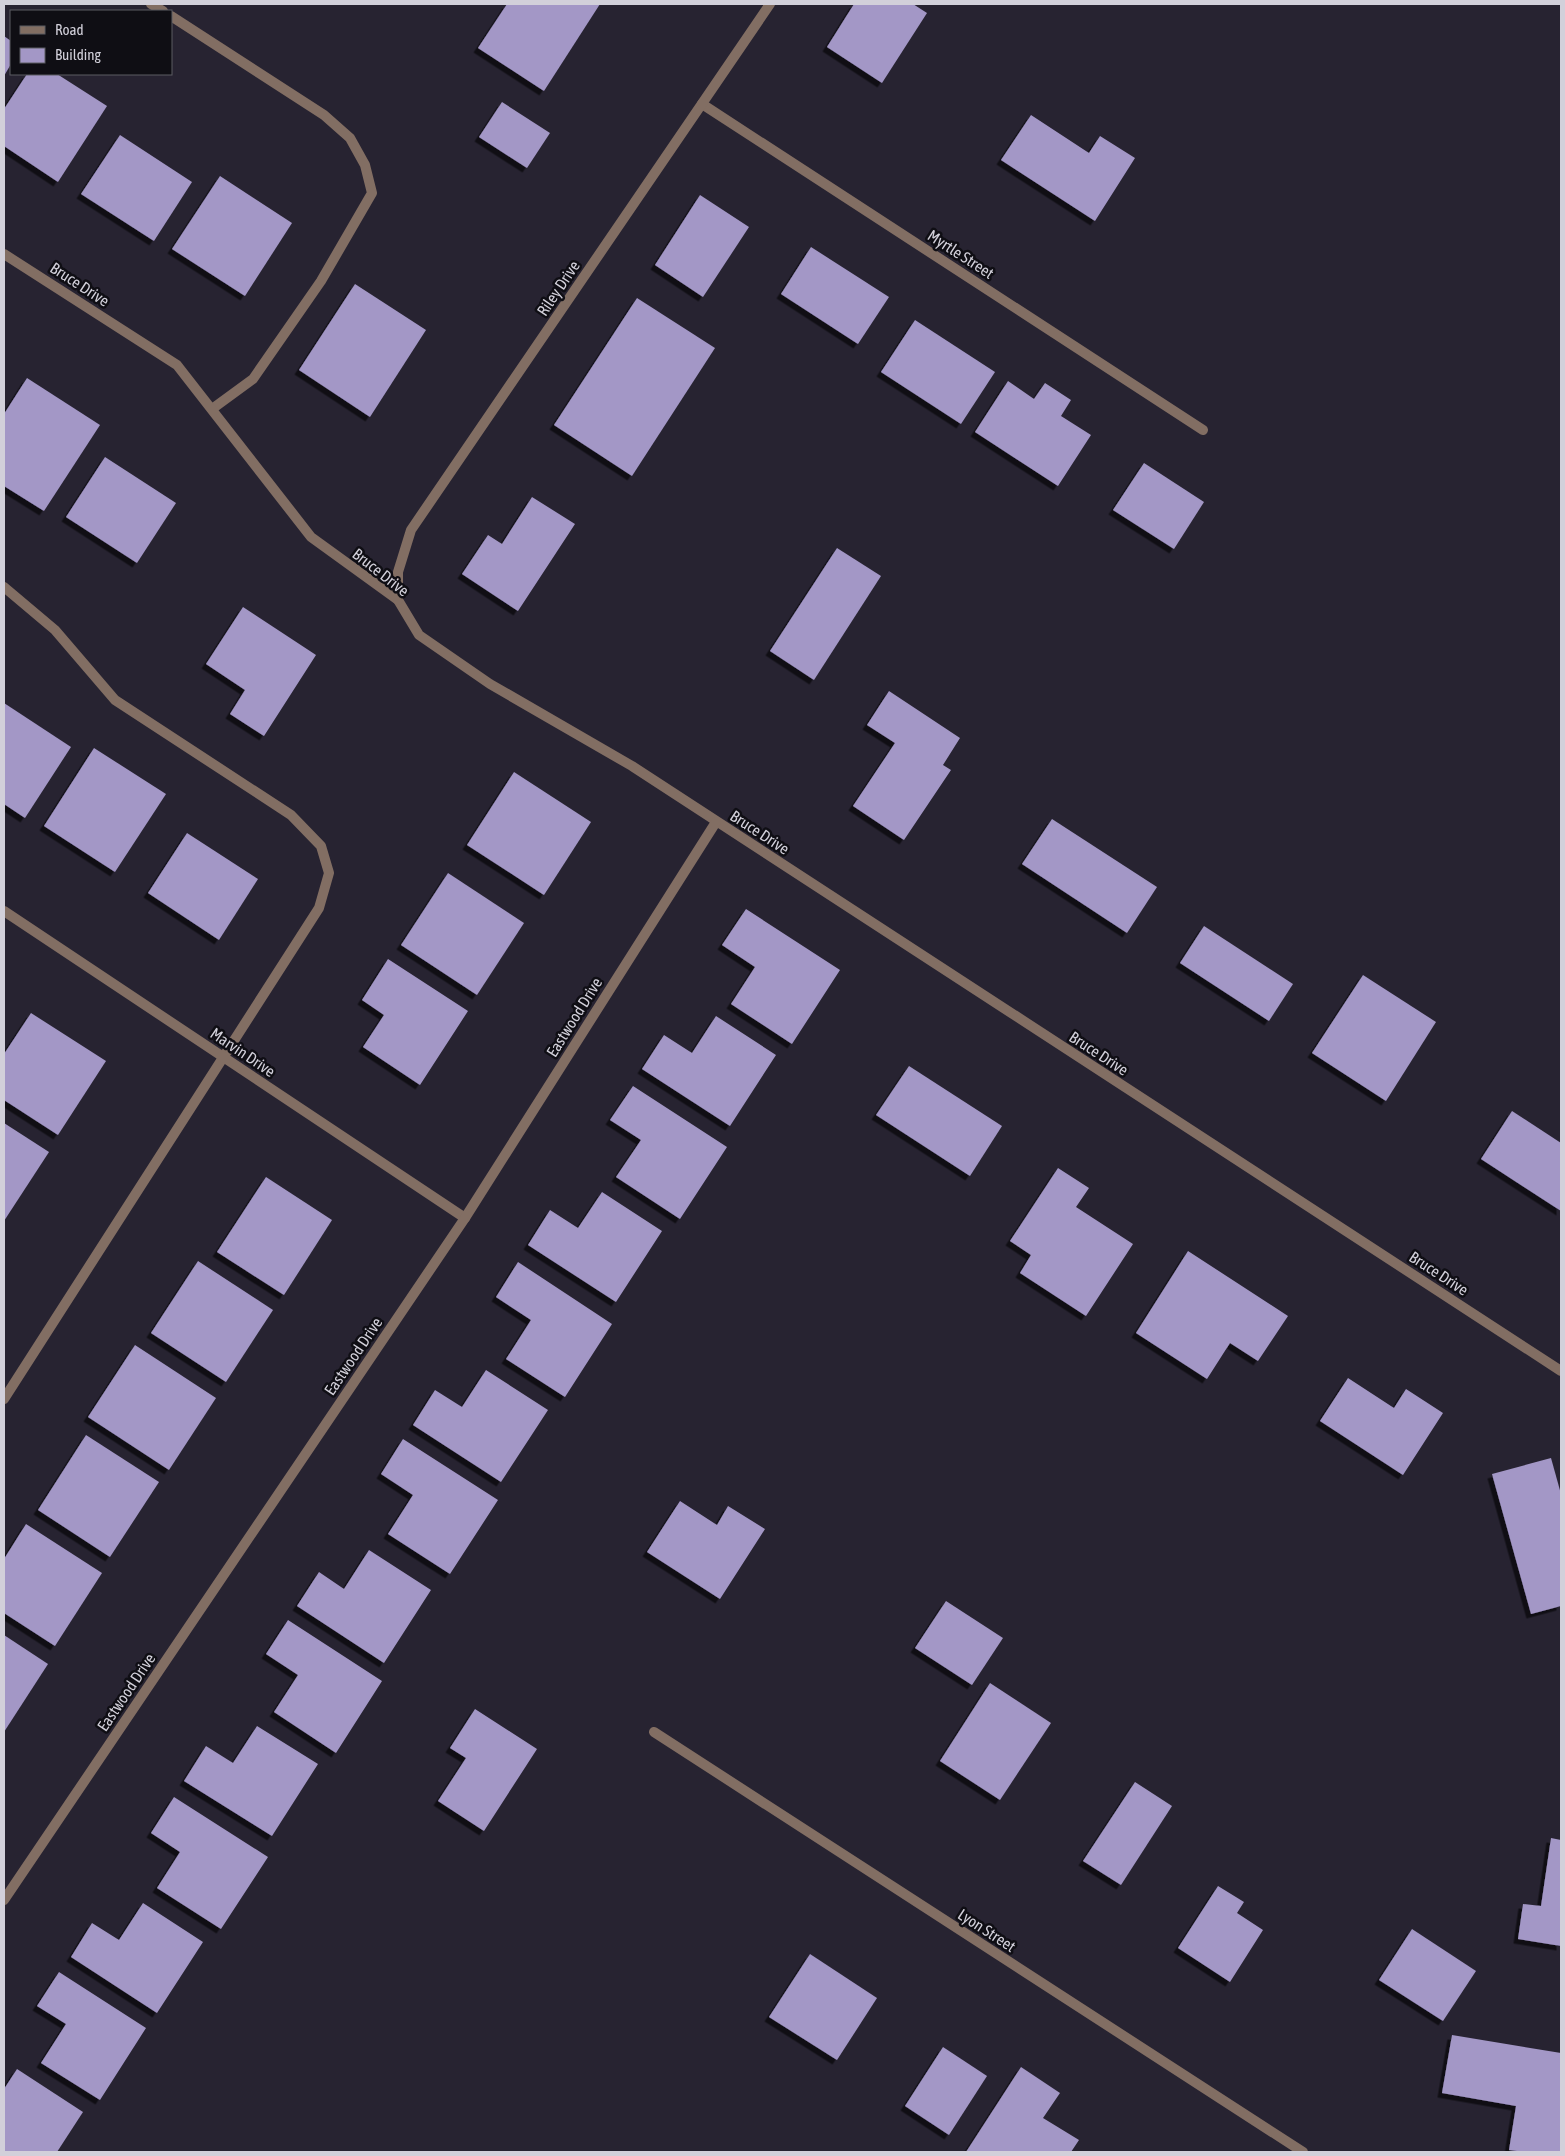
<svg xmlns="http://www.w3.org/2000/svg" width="1565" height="2156" font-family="'Asap Condensed',sans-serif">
<defs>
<filter id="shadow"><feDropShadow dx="-4.5" dy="4.5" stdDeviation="0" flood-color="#0009"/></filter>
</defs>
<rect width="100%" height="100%" fill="#272331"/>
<g fill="#a397c6" filter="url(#shadow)">
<polygon points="507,4 600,4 544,91 478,48"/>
<polygon points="854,4 913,4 927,13 882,83 827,47"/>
<polygon points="4,36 11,41 11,64 4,76"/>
<polygon points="27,74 57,74 107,106 58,182 4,146 4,109"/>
<polygon points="502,102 550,133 527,168 479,137"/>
<polygon points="1031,115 1089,153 1100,136 1135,158 1095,221 1001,160"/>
<polygon points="120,135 192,182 154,241 81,194"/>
<polygon points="220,176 292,223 245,296 172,249"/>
<polygon points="700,195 749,227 703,297 655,265"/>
<polygon points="811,247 889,297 858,344 781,294"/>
<polygon points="355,284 426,330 370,417 299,370"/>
<polygon points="637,298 715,348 632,476 554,425"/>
<polygon points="915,320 995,372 961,424 881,372"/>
<polygon points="27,378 100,425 44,511 4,486 4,414"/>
<polygon points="1008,381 1034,399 1045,383 1071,400 1061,416 1091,435 1058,486 975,432"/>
<polygon points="105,457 176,503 137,563 66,517"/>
<polygon points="1144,463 1204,502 1174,549 1113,510"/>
<polygon points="532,497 575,524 518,611 462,574 488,535 502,544"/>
<polygon points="837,548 881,576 814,680 770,651"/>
<polygon points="243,607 316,655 264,736 230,714 245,690 206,664"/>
<polygon points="889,691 960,738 943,765 951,770 904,840 853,806 895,743 867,725"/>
<polygon points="4,703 71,747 25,818 4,804"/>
<polygon points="94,748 166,794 115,872 44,826"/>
<polygon points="514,772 591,822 544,895 467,845"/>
<polygon points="1052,819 1157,887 1127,933 1022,864"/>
<polygon points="187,833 258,879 219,940 148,893"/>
<polygon points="448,873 524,923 477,995 401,945"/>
<polygon points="746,909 840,970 792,1044 731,1004 755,967 722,945"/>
<polygon points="1204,926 1293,984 1269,1021 1180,963"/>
<polygon points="388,959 468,1011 420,1085 363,1047 384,1015 362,1000"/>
<polygon points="1363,975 1436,1022 1386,1101 1312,1053"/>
<polygon points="31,1013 106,1061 58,1135 4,1100 4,1054"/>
<polygon points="716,1016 776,1055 730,1126 642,1069 664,1035 692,1053"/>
<polygon points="909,1066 1002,1126 970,1176 876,1115"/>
<polygon points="633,1086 727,1147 680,1219 616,1177 641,1140 610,1120"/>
<polygon points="1512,1111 1561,1143 1561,1211 1481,1159"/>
<polygon points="4,1123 49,1152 4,1221"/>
<polygon points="1058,1168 1089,1188 1076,1207 1133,1244 1086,1316 1020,1273 1031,1255 1010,1241"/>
<polygon points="266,1177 332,1220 284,1295 217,1252"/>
<polygon points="602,1192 662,1231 616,1302 528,1245 550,1210 578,1228"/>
<polygon points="1188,1251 1288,1316 1258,1361 1230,1343 1207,1379 1136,1333"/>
<polygon points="198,1261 273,1310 226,1382 151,1333"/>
<polygon points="518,1262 612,1324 565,1397 506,1359 531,1320 496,1297"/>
<polygon points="135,1345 216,1398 169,1470 88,1417"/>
<polygon points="486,1370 548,1410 501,1482 413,1425 435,1390 462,1407"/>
<polygon points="1348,1378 1394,1408 1406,1389 1443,1413 1403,1475 1320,1421"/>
<polygon points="86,1435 159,1482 110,1557 38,1510"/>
<polygon points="403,1439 498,1500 450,1574 388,1534 413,1495 381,1474"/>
<polygon points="1551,1458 1561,1494 1561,1606 1531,1614 1492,1474"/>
<polygon points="680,1501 717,1525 728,1506 765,1529 720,1599 647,1552"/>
<polygon points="26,1524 102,1573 55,1646 4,1613 4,1559"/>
<polygon points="369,1550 431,1590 384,1663 297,1606 319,1572 344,1589"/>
<polygon points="946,1601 1003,1638 972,1685 915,1648"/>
<polygon points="288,1620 382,1681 336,1753 274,1712 298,1675 266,1654"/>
<polygon points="4,1635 48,1664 4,1732"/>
<polygon points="990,1683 1051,1723 1000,1800 940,1761"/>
<polygon points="475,1709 537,1749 484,1831 438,1801 466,1758 450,1748"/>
<polygon points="257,1726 318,1764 272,1836 184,1781 206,1746 233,1763"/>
<polygon points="1135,1782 1172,1806 1121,1885 1083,1861"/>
<polygon points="174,1797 268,1857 221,1929 157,1888 180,1852 151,1833"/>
<polygon points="1551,1838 1561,1840 1561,1946 1518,1939 1523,1904 1541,1906"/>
<polygon points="1218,1886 1244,1902 1237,1913 1263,1930 1230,1982 1178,1948"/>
<polygon points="143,1903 203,1942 157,2013 71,1957 92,1923 119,1940"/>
<polygon points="1412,1929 1476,1971 1443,2021 1379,1980"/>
<polygon points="810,1954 877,1998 837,2060 769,2017"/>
<polygon points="59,1972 146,2028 100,2100 41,2063 66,2024 37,2006"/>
<polygon points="1452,2035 1561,2053 1561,2152 1525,2152 1509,2150 1516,2106 1442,2093"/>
<polygon points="943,2047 987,2076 949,2135 905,2106"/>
<polygon points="1021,2067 1060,2093 1043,2118 1079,2140 1071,2152 966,2152"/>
<polygon points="17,2069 83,2112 57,2152 4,2152 4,2089"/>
</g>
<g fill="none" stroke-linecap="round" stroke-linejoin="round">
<g stroke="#826e63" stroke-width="10">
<polyline points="151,4 163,11"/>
<polyline points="171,16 324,115 350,138 365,165 372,193 321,281 253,379 212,409"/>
<polyline points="4,587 55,630 115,700 291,815 321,846 329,873 319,908 4,1399"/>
</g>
<g stroke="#826e63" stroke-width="10">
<polyline points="702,104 1203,430"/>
<polyline points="4,254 177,365 311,537 398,600 419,635 490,684 632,766 1561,1371"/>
<polyline points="398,600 398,572 411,530 770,4"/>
<polyline points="4,911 465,1218"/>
<polyline points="654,1732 1303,2152"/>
<polyline points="4,1900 465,1218 716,822"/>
</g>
</g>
<g text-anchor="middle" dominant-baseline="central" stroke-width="5" stroke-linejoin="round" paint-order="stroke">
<g font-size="16" fill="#d2d0da" stroke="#0f0e14">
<text transform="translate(961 254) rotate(33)">Myrtle Street</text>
<text transform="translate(80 284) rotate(33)">Bruce Drive</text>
<text transform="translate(558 288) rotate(-56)">Riley Drive</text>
<text transform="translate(381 572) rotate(38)">Bruce Drive</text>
<text transform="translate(760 832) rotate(33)">Bruce Drive</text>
<text transform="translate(574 1017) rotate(-58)">Eastwood Drive</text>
<text transform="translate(243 1052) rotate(34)">Marvin Drive</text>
<text transform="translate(1099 1053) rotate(33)">Bruce Drive</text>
<text transform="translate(1439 1273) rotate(33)">Bruce Drive</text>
<text transform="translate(353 1356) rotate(-56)">Eastwood Drive</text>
<text transform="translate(126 1692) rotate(-56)">Eastwood Drive</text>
<text transform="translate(987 1930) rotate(33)">Lyon Street</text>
</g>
</g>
<rect width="1565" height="2156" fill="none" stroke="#d2d0da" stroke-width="10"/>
<rect x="10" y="10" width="162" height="65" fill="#0f0e14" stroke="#5d5c63"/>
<rect x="20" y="26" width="25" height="8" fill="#826e63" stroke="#5d5c63"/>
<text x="55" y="35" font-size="15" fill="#d2d0da">Road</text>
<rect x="20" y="48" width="25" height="15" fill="#a397c6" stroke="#5d5c63"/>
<text x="55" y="60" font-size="15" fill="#d2d0da">Building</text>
</svg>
